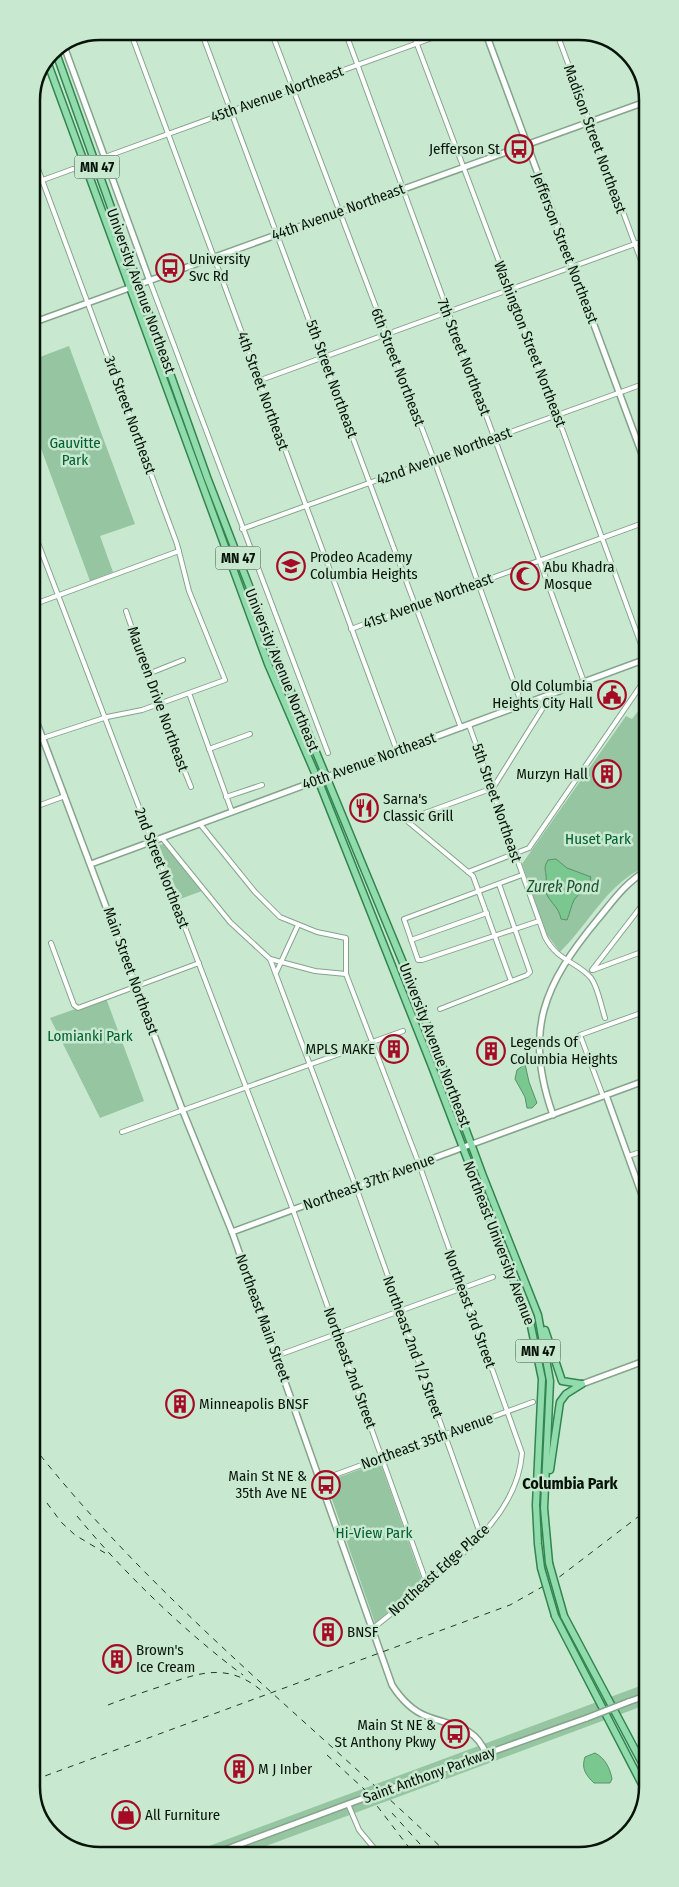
<svg xmlns="http://www.w3.org/2000/svg" width="679" height="1887" font-family="'Fira Sans Condensed',sans-serif">
<rect width="100%" height="100%" fill="#c8e9d0"/>
<g fill="#96c5a1">
<polygon points="69,346 135,524 100,536 113,572 90,581 32,424 32,360"/>
<path d="M646 701V867C608 882 589 924 560 952L545 932 522 864 626 716 632 719Z"/>
<polygon points="164,844 202,891 180,899 159,845"/>
<polygon points="106,998 144,1101 100,1118 50,1018"/>
<polygon points="380,1462 423,1583 375,1623 326,1482"/>
<polygon points="648,1683 648,1704 242,1855 185,1855"/>
</g>
<g fill="#7ac890" stroke="#589268">
<path d="M556 859 567 868 591 877C589 887 580 892 574 900 571 906 570 913 567 920L561 919C559 908 552 904 547 895 544 888 547 882 546 875 545 868 544 867 548 860Z"/>
<polygon points="525,1064 529,1082 537,1103 532,1108 527,1108 525,1097 515,1079 517,1070"/>
<path d="M595 1753C605 1758 610 1768 612 1779L610 1783H594C586 1775 581 1769 585 1757Z"/>
</g>
<g fill="none" stroke-linecap="round" stroke-linejoin="round">
<defs>
<g id="minor">
<polyline points="130,31 397,751"/>
<polyline points="201,31 461,728"/>
<polyline points="271,31 434,460 522,705"/>
<polyline points="345,31 584,682"/>
<polyline points="412,31 557,415 646,658"/>
<polyline points="556,31 646,274"/>
<polyline points="644,81 645,83"/>
<polyline points="31,150 177,544 189,591 225,680 142,710 107,717 43,738"/>
<polyline points="105,157 451,31"/>
<polyline points="32,184 73,169"/>
<polyline points="149,279 328,753"/>
<polyline points="258,381 646,240"/>
<polyline points="32,527 293,1210 427,1584"/>
<polyline points="242,529 646,383"/>
<polyline points="32,605 179,551"/>
<polyline points="126,611 158,704 191,787"/>
<polyline points="351,629 646,522"/>
<polyline points="148,674 183,660"/>
<polyline points="189,693 232,812"/>
<path d="M469 725 545 937C557 961 578 962 591 978 598 987 601 1006 605 1018"/>
<polyline points="209,749 250,734"/>
<polyline points="226,797 262,785"/>
<polyline points="32,808 65,796"/>
<polyline points="406,820 493,788 551,695"/>
<polyline points="406,820 473,876 511,981"/>
<path d="M200 824 255 892 280 917 317 932 346 938V974L419 1164 522 1453C518 1513 462 1555 420 1590 404 1603 389 1616 373 1628"/>
<polyline points="162,838 230,922 270,959 315,971 346,974"/>
<polyline points="468,872 529,848 646,678"/>
<polyline points="522,875 404,919 418,960 422,960 539,921"/>
<polyline points="411,940 487,913"/>
<polyline points="51,943 74,1005 78,1008 199,963"/>
<polyline points="270,959 356,1187 481,1536"/>
<polyline points="592,970 646,900"/>
<polyline points="593,970 647,950"/>
<polyline points="276,973 298,925"/>
<polyline points="440,1009 527,975 530,972 499,884"/>
<polyline points="603,1096 580,1035 641,1013"/>
<polyline points="122,1132 403,1031"/>
<polyline points="628,1156 647,1150"/>
<polyline points="276,1356 493,1277"/>
<polyline points="321,1480 533,1402"/>
<polyline points="348,1804 359,1830 379,1854"/>
</g>
<g id="tertiary">
<polyline points="485,31 646,465"/>
<polyline points="64,46 149,279"/>
<polyline points="32,323 645,102"/>
<path d="M32 710 182 1109 232 1232 392 1685C401 1699 411 1710 426 1716 451 1726 475 1725 486 1754"/>
<polyline points="91,864 646,659"/>
<polyline points="606,1095 647,1209"/>
<path d="M553 1115C523 1031 544 984 598 919 613 901 626 882 646 871"/>
<polyline points="232,1232 647,1080"/>
<polyline points="582,1384 647,1360"/>
<polyline points="628,1702 648,1695"/>
<polyline points="469,1760 587,1718"/>
<polyline points="211,1855 367,1797"/>
</g>
<g id="primary">
<polyline points="55,50 207,477 273,648 413,987 483,1176 538,1315 550,1381 544,1508 549,1563"/>
<polyline points="47,61 268,664 321,787 431,1064 531,1326 542,1379 536,1505 538,1544 541,1568"/>
<polyline points="545,1330 562,1381 581,1384"/>
<polyline points="550,1470 560,1402 566,1394 582,1384"/>
<polyline points="555,1616 646,1792"/>
<polyline points="564,1616 648,1774"/>
</g>
</defs>
<use href="#minor" stroke="#85a48c" stroke-width="6"/>
<use href="#tertiary" stroke="#85a48c" stroke-width="8"/>
<use href="#primary" stroke="#32854f" stroke-width="9"/>
<use href="#minor" stroke="#fff" stroke-width="4"/>
<use href="#tertiary" stroke="#fff" stroke-width="5"/>
<use href="#primary" stroke="#91dbac" stroke-width="6"/>
<g stroke="#263529" stroke-width="1" stroke-dasharray="6 6" stroke-linecap="butt">
<path d="M33 1446C153 1599 308 1720 448 1854"/>
<polyline points="47,1503 61,1522 75,1535 105,1553"/>
<path d="M77 1516C122 1571 186 1633 243 1675"/>
<path d="M108 1705C126 1698 144 1692 162 1686 200 1672 229 1662 263 1692"/>
<polyline points="327,1755 364,1789 414,1854"/>
<polyline points="34,1780 510,1605 558,1578 647,1510"/>
<polyline points="392,1813 429,1854"/>
</g>
<defs>
<g id="tertiary-bridge">
<polyline points="587,1718 628,1702"/>
<polyline points="367,1797 469,1760"/>
</g>
<g id="primary-bridge">
<polyline points="549,1563 564,1616"/>
<polyline points="541,1568 555,1616"/>
</g>
</defs>
<use href="#tertiary-bridge" stroke="#85a48c" stroke-width="8" stroke-linecap="butt"/>
<use href="#primary-bridge" stroke="#32854f" stroke-width="9" stroke-linecap="butt"/>
<use href="#tertiary-bridge" stroke="#fff" stroke-width="5"/>
<use href="#primary-bridge" stroke="#91dbac" stroke-width="6"/>
</g>
<defs>
<symbol id="bus-ring" viewBox="-11 -11 22 22"><circle r="9.5" fill="#c8e9d0" stroke="#a50b24" stroke-width="1.5"/><path d="M-5-6H5V4H4V6H2V4H-2V6H-4V4H-5ZM-3.5-4V0h7V-4ZM-3.5 1.2v1.5H-2V1.2ZM2 1.2v1.5H3.5V1.2Z" fill="#a50b24"/></symbol>
<symbol id="school-ring" viewBox="-11 -11 22 22"><circle r="9.5" fill="#c8e9d0" stroke="#a50b24" stroke-width="1.5"/><path d="M0-5L7-2L0 1L-7-2ZM-4 1L0 2.5L4 1V4Q0 6-4 4Z" fill="#a50b24"/></symbol>
<symbol id="mosque-ring" viewBox="-11 -11 22 22"><circle r="9.5" fill="#c8e9d0" stroke="#a50b24" stroke-width="1.5"/><path d="M3.5-4.9A6 6 0 1 0 3.5 4.9A5 5 0 1 1 3.5-4.9Z" fill="#a50b24"/></symbol>
<symbol id="civic-ring" viewBox="-11 -11 22 22"><circle r="9.5" fill="#c8e9d0" stroke="#a50b24" stroke-width="1.5"/><path d="M-.6-6.5H3V-4.5H.6V-3L4-1V1h2V6H-6V1h2V-1L-.6-3ZM-1.2 2.5V6h2.4V2.5Z" fill="#a50b24"/></symbol>
<symbol id="building-ring" viewBox="-11 -11 22 22"><circle r="9.5" fill="#c8e9d0" stroke="#a50b24" stroke-width="1.5"/><path d="M-4-6H4V6H1V3H-1V6H-4ZM-2.5-4.3h1.7v1.8h-1.7ZM.8-4.3h1.7v1.8H.8ZM-2.5-1h1.7V.8h-1.7ZM.8-1h1.7V.8H.8Z" fill="#a50b24"/></symbol>
<symbol id="restaurant-ring" viewBox="-11 -11 22 22"><circle r="9.5" fill="#c8e9d0" stroke="#a50b24" stroke-width="1.5"/><path d="M-5-6h1v4h1v-4h1v4h1v-4h1v5L-1.5 .5V6h-2V.5L-5-1ZM5-6V6H3V1.5H1.5Q1.5-4 5-6Z" fill="#a50b24"/></symbol>
<symbol id="shop-ring" viewBox="-11 -11 22 22"><circle r="9.5" fill="#c8e9d0" stroke="#a50b24" stroke-width="1.5"/><path d="M-5-2.5h2.3a2.7 3.5 0 0 1 5.4 0H5L5.5 6h-11ZM-1.5-2.5h3a1.5 2.3 0 0 0-3 0Z" fill="#a50b24"/></symbol>
</defs>
<g fill-rule="evenodd">
<use href="#bus-ring" x="503" y="133" width="32" height="32"/>
<use href="#bus-ring" x="154" y="252" width="32" height="32"/>
<use href="#school-ring" x="275" y="550" width="32" height="32"/>
<use href="#mosque-ring" x="509" y="560" width="32" height="32"/>
<use href="#civic-ring" x="596" y="679" width="32" height="32"/>
<use href="#building-ring" x="591" y="758" width="32" height="32"/>
<use href="#restaurant-ring" x="348" y="792" width="32" height="32"/>
<use href="#building-ring" x="378" y="1033" width="32" height="32"/>
<use href="#building-ring" x="475" y="1035" width="32" height="32"/>
<use href="#building-ring" x="164" y="1388" width="32" height="32"/>
<use href="#bus-ring" x="310" y="1469" width="32" height="32"/>
<use href="#building-ring" x="312" y="1616" width="32" height="32"/>
<use href="#building-ring" x="101" y="1643" width="32" height="32"/>
<use href="#bus-ring" x="439" y="1718" width="32" height="32"/>
<use href="#building-ring" x="223" y="1753" width="32" height="32"/>
<use href="#shop-ring" x="110" y="1799" width="32" height="32"/>
</g>
<g text-anchor="middle" dominant-baseline="central" stroke-width="5" stroke-linejoin="round" paint-order="stroke">
<g fill="#c8e9d0" stroke="#425345" stroke-width="1">
<rect x="74.5" y="155.5" width="45" height="23" rx="4"/>
<rect x="215.5" y="546.5" width="45" height="23" rx="4"/>
<rect x="515.5" y="1339.5" width="45" height="23" rx="4"/>
</g>
<g font-size="14" font-weight="bold" fill="#08130a">
<text x="97" y="167">MN 47</text>
<text x="238" y="558">MN 47</text>
<text x="538" y="1351">MN 47</text>
</g>
<g font-size="15" fill="#08130a" stroke="#c8e9d0">
<text transform="translate(277 94) rotate(-20)">45th Avenue Northeast</text>
<text transform="translate(595 139) rotate(70)">Madison Street Northeast</text>
<text transform="translate(338 212) rotate(-20)">44th Avenue Northeast</text>
<text transform="translate(565 248) rotate(69)">Jefferson Street Northeast</text>
<text transform="translate(141 291) rotate(70)">University Avenue Northeast</text>
<text transform="translate(530 344) rotate(69)">Washington Street Northeast</text>
<text transform="translate(464 357) rotate(69)">7th Street Northeast</text>
<text transform="translate(398 367) rotate(69)">6th Street Northeast</text>
<text transform="translate(332 379) rotate(70)">5th Street Northeast</text>
<text transform="translate(263 391) rotate(70)">4th Street Northeast</text>
<text transform="translate(130 415) rotate(70)">3rd Street Northeast</text>
<text transform="translate(444 456) rotate(-20)">42nd Avenue Northeast</text>
<text transform="translate(428 601) rotate(-20)">41st Avenue Northeast</text>
<text transform="translate(282 670) rotate(68)">University Avenue Northeast</text>
<text transform="translate(158 699) rotate(70)">Maureen Drive Northeast</text>
<text transform="translate(369 761) rotate(-20)">40th Avenue Northeast</text>
<text transform="translate(497 803) rotate(71)">5th Street Northeast</text>
<text transform="translate(162 868) rotate(69)">2nd Street Northeast</text>
<text transform="translate(131 971) rotate(70)">Main Street Northeast</text>
<text transform="translate(435 1045) rotate(69)">University Avenue Northeast</text>
<text transform="translate(369 1182) rotate(-20)">Northeast 37th Avenue</text>
<text transform="translate(499 1243) rotate(69)">Northeast University Avenue</text>
<text transform="translate(470 1309) rotate(70)">Northeast 3rd Street</text>
<text transform="translate(263 1318) rotate(70)">Northeast Main Street</text>
<text transform="translate(413 1347) rotate(70)">Northeast 2nd 1/2 Street</text>
<text transform="translate(350 1368) rotate(70)">Northeast 2nd Street</text>
<text transform="translate(427 1441) rotate(-20)">Northeast 35th Avenue</text>
<text transform="translate(439 1570) rotate(-42)">Northeast Edge Place</text>
<text transform="translate(429 1775) rotate(-20)">Saint Anthony Parkway</text>
</g>
<g font-size="15" fill="#08130a" stroke="#c8e9d0" text-anchor="start">
<text x="500" y="149" text-anchor="end">Jefferson St</text>
<text x="189" y="259">University<tspan x="189" dy="17">Svc Rd</tspan></text>
<text x="310" y="557">Prodeo Academy<tspan x="310" dy="17">Columbia Heights</tspan></text>
<text x="544" y="567">Abu Khadra<tspan x="544" dy="17">Mosque</tspan></text>
<text x="593" y="686" text-anchor="end">Old Columbia<tspan x="593" dy="17">Heights City Hall</tspan></text>
<text x="588" y="774" text-anchor="end">Murzyn Hall</text>
<text x="383" y="799">Sarna's<tspan x="383" dy="17">Classic Grill</tspan></text>
<text x="510" y="1042">Legends Of<tspan x="510" dy="17">Columbia Heights</tspan></text>
<text x="375" y="1049" text-anchor="end">MPLS MAKE</text>
<text x="199" y="1404">Minneapolis BNSF</text>
<text x="307" y="1476" text-anchor="end">Main St NE &amp;<tspan x="307" dy="17">35th Ave NE</tspan></text>
<text x="347" y="1632">BNSF</text>
<text x="136" y="1650">Brown's<tspan x="136" dy="17">Ice Cream</tspan></text>
<text x="436" y="1725" text-anchor="end">Main St NE &amp;<tspan x="436" dy="17">St Anthony Pkwy</tspan></text>
<text x="258" y="1769">M J Inber</text>
<text x="145" y="1815">All Furniture</text>
</g>
<g font-size="15" fill="#00602e" stroke="#c8e9d0">
<text x="75" y="443">Gauvitte<tspan x="75" dy="17">Park</tspan></text>
<text x="598" y="839">Huset Park</text>
<text x="90" y="1036">Lomianki Park</text>
<text x="374" y="1533">Hi-View Park</text>
</g>
<g font-size="16" font-style="italic" fill="#1b532f" stroke="#c8e9d0">
<text x="563" y="886">Zurek Pond</text>
</g>
<g font-size="16" font-weight="bold" fill="#08130a" stroke="#c8e9d0">
<text x="570" y="1483">Columbia Park</text>
</g>
</g>
<path d="M0 0H679V1887H0ZM100 40H579A60 60 0 0 1 639 100V1787A60 60 0 0 1 579 1847H100A60 60 0 0 1 40 1787V100A60 60 0 0 1 100 40Z" fill="#c8e9d0" fill-rule="evenodd"/>
<path fill="none" stroke="#08130a" stroke-width="2.5" d="M100 40H579A60 60 0 0 1 639 100V1787A60 60 0 0 1 579 1847H100A60 60 0 0 1 40 1787V100A60 60 0 0 1 100 40Z"/>
</svg>
